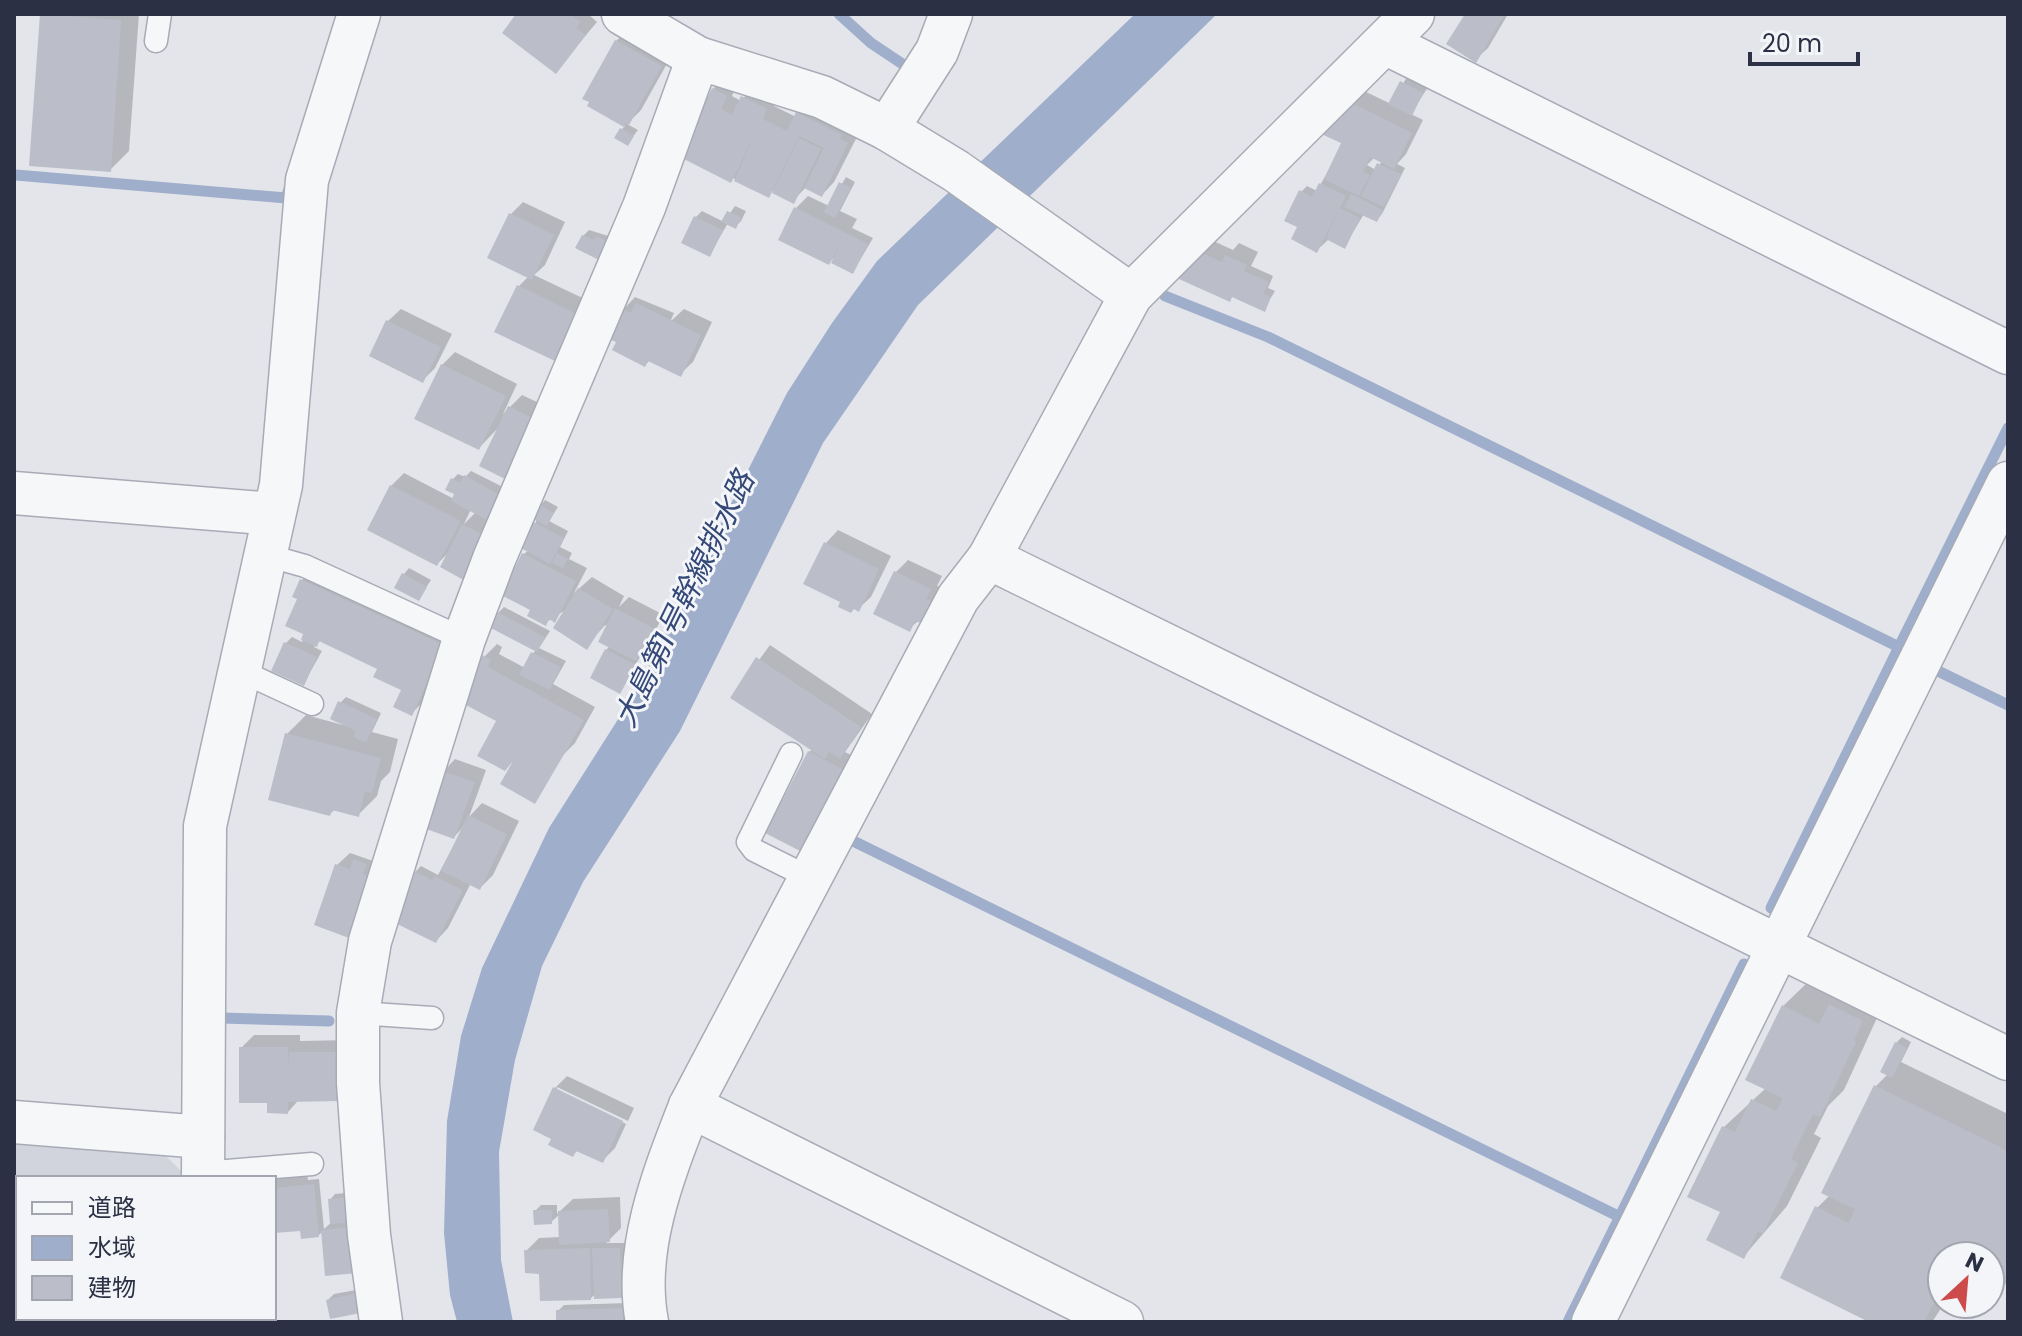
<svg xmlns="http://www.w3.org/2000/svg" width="2022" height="1336" font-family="Poppins,'Noto Sans JP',sans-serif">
<rect width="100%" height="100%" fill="#e3e5eb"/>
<polygon fill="#d2d4dd" points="14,1139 160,1150 184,1174 184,1178 18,1178 18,1318 184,1318 184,1322 14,1322"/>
<polygon fill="#9faecb" points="1135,14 1217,14 918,305 823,443 680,731 583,882 542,966 515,1060 499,1152 501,1260 513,1322 457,1322 450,1295 444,1233 447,1121 461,1036 482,968 549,828 636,691 787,393 832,323 877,261"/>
<g fill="#0003" fill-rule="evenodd">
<polygon points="42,14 139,14 129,151 110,170"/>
<polygon points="521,14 588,14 597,22 555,72"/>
<polygon points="1466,14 1508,14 1488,48 1475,60"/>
<polygon points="629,29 673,53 641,110 627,124 638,130 628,143 621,130 625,126 590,105 616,41"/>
<polygon points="726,77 738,83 732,96 741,101 755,85 779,96 774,106 796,117 810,101 860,131 834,182 822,195 806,187 793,201 772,191 768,195 733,178 713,89"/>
<path d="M1407 77 1428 87 1411 114 1423 120 1406 154 1397 164 1405 168 1382 214 1377 220 1364 214 1344 247 1329 239 1317 250 1301 192 1307 186 1317 191 1344 142 1322 132 1362 90 1391 104ZM1375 157 1382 161 1376 170 1367 165Z"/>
<polygon points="846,177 855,182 840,211 857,219 852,228 873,238 853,272 838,253 829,263 796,208 808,196 829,206"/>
<polygon points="523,202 565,222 545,265 534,275 591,302 556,360 519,286 529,276 511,214"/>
<polygon points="735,206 746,211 741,221 735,227 728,223 710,254 696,217 702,211 724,222"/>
<polygon points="589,230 618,239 610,254 583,236"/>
<polygon points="1209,239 1233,250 1239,243 1258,252 1251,266 1273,276 1268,288 1275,291 1264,309 1234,295 1229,300 1173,274"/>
<polygon points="635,297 674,313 670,322 684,309 712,322 693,362 680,374 650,360 645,365 618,341 623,310"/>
<polygon points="401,309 452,334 435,368 423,380 388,321"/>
<polygon points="455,352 517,384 503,414 522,395 552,409 523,467 498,428 479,448 442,365"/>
<path d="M471 471 505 488 487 518 503 526 449 552 437 564 391 486 404 473 454 499 457 493 452 480 458 474 465 477ZM471 509 476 512 464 524Z"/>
<polygon points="545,500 558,507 549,521 568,531 560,547 572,553 569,559 587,568 574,593 592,577 624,596 619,607 629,597 664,615 620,692 606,650 610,646 608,626 605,625 586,647 564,611 545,623 532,609 524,554 529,550 540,506"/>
<polygon points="838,530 891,556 871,597 858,609 806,583 826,543"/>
<polygon points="908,560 942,576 937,586 943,588 933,608 909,629 896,572"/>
<polygon points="321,562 462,626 430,695 411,714 403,689 380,668 321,640 314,647 322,651 304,683 286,643 292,637 302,642 306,633 300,598 302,580"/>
<polygon points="409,568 431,580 419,598 404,574"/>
<polygon points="504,607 550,631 539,648 566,661 553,684 595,707 575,743 562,756 534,801 497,723 484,657 497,644 502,647 499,654 525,668 536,649 498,613"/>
<polygon points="770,645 872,714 845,752 857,758 804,850 809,752 813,749 732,697"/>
<polygon points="346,697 381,713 372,732 398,739 390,772 381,781 377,796 358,815 335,809 330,814 287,734 306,715 343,725 340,703"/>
<polygon points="455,759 486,770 469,817 482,803 519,821 493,875 480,888 471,883 448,928 436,941 415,872 421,866 438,875 464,826 454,837 443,772"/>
<polygon points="350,853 382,864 349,936 337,865"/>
<polygon points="1808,982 1887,996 1844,1090 1828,1106 1814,1134 1821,1138 1787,1206 1744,1256 1722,1211 1724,1127 1766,1088 1783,1006"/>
<polygon points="254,1035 300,1035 300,1041 352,1040 288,1112 269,1101 241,1048"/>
<polygon points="1902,1037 1911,1042 1901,1062 2008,1114 2008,1282 1990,1274 1990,1256 1942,1256 1944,1304 1932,1322 1873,1322 1817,1208 1830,1195 1876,1086 1888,1074 1896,1043"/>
<polygon points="567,1076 634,1108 628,1121 557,1087 557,1091 626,1124 615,1148 602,1161 578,1150 573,1155 555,1088"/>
<polygon points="307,1174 308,1180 319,1179 324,1229 332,1222 330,1200 335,1194 356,1192 369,1258 323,1231 319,1235 302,1226 274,1231 274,1178"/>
<polygon points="620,1197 621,1228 606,1243 625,1243 627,1290 621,1296 596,1293 591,1298 541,1272 526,1251 539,1238 561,1237 560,1214 551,1222 535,1211 541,1205 557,1205 557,1214 573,1199"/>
<polygon points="367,1288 331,1316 328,1300 334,1294"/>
<polygon points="628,1303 628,1316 623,1322 558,1322 558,1311 564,1305"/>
</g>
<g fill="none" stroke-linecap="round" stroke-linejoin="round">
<g stroke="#9faecb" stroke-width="11">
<polyline points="839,14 871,43 907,67"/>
<polyline points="16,175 286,198 290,186"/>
<polyline points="1165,296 1268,337 1899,647 2008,428"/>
<polyline points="1940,672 2008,705"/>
<polyline points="849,839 1620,1217"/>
<polyline points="1771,908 1899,647"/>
<polyline points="221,1018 329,1021"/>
<polyline points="1568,1322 1744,964"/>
</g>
</g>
<g fill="#bbbec9">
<polygon points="40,14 121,20 111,172 29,166"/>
<polygon points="516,14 570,14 581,22 576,28 586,35 556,74 502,33"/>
<polygon points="1465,14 1505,14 1476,63 1446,44"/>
<polygon points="615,40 662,66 629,125 626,123 624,127 587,106 589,102 582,99"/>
<polygon points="1400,81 1423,93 1412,116 1388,104"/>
<polygon points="712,88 727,96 721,109 732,115 741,96 767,109 763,119 787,131 796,112 842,135 840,139 848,143 822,197 804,188 824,148 799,136 769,198 734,181 755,134 731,183 678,156"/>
<polygon points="1348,101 1412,133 1394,169 1370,157 1363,172 1370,175 1359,196 1324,179 1341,143 1319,133"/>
<polygon points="620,128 634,136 628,146 614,138"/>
<polygon points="799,138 821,149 794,204 772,193"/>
<polygon points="1377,163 1401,174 1384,207 1361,196"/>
<polygon points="839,182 851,188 835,218 824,212"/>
<polygon points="1319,183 1346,196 1340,208 1360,218 1345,249 1326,239 1337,213 1317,253 1291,239 1297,227 1284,221 1299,190 1312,197"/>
<polygon points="1351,194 1383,210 1377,222 1344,207"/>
<polygon points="794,207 868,244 853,274 831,263 842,239 829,265 778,240"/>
<polygon points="727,211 741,217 736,229 721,222"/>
<polygon points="509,213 554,235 532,280 487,258"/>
<polygon points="694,216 723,230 710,257 681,243"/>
<polygon points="582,235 594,240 596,236 614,245 605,263 575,248"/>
<polygon points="1195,250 1222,262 1225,255 1247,265 1244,271 1269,282 1263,294 1271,297 1265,312 1232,297 1230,302 1170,275"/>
<polygon points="517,285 579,315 557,362 494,332"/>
<polygon points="636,303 701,335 681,377 648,361 645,367 612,350 616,342 607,338 621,308 631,313"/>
<polygon points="386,320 441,347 423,383 369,356"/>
<polygon points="441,364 506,396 479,450 414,419"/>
<polygon points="508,406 541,422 511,482 479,466"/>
<polygon points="464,475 500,495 487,520 451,501 454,494 445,490 451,478 460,483"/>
<polygon points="390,485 461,521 437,566 367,530"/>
<polygon points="538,504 554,513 547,526 531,518"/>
<polygon points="532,521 564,538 550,564 519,547"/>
<polygon points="462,524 492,539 469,583 440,567"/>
<polygon points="824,542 879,569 859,612 854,609 851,613 838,607 840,602 803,584"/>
<polygon points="522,553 576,581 555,623 549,619 546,626 527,616 530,610 501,595"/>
<polygon points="557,553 568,559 563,568 552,563"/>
<polygon points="894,571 931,589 926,599 932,601 921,623 915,621 910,632 873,614"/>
<polygon points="402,573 427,587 419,601 394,588"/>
<polygon points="300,579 444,645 412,716 393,707 401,690 373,677 377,669 319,641 317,647 301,640 303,634 285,626 297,599 292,597"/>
<polygon points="578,588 613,609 587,650 553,628"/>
<polygon points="615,608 653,628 636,661 598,642"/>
<polygon points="497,612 545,637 537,652 489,627"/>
<polygon points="284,642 317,657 304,686 271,671"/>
<polygon points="605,649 636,665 620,694 590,678"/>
<polygon points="531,652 561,667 550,690 519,675"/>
<polygon points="482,655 491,660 488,667 584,720 535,804 500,784 513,761 505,771 477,756 496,721 464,704 462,692"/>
<polygon points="756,657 861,727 840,759 829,752 825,759 730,698"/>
<polygon points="338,701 377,719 366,743 353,737 356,731 330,719"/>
<polygon points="285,733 381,758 372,793 365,791 359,817 332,810 330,816 268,800"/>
<polygon points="808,751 846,771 804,853 765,833"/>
<polygon points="441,771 475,782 454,839 421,827"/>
<polygon points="468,815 507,834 480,890 441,871"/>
<polygon points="353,859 367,864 363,874 371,877 349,938 314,925 335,864 350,869"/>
<polygon points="413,871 432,880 434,876 463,890 436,943 389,920"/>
<polygon points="1829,1004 1863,1021 1854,1040 1856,1042 1820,1117 1813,1114 1791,1159 1798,1163 1763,1233 1758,1231 1744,1259 1706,1240 1720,1212 1687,1197 1722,1126 1735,1132 1751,1099 1776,1111 1783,1098 1745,1080 1782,1005 1819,1024"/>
<polygon points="1895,1042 1907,1048 1892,1078 1880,1072"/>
<polygon points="239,1047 288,1047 288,1070 289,1052 340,1052 340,1101 288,1102 288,1114 267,1113 267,1103 239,1103"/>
<polygon points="1874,1085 2008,1151 2008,1285 1990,1276 1990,1256 1942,1256 1942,1302 1940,1306 1934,1303 1924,1322 1869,1322 1780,1278 1815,1206 1849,1223 1855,1209 1821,1193"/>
<polygon points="553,1087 623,1121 603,1163 576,1151 573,1157 548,1145 551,1139 533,1130"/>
<polygon points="314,1184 319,1237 301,1239 300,1231 274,1233 274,1188"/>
<polygon points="351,1197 354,1222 330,1224 328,1199"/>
<polygon points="608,1209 610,1242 559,1245 558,1211"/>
<polygon points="533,1210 552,1210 552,1224 534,1225"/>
<polygon points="353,1227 358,1273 325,1276 321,1230"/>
<polygon points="590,1248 591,1300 540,1301 539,1274 525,1273 524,1250"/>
<polygon points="592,1248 620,1248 622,1298 594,1299"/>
<polygon points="362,1292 366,1312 330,1319 326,1300"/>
<polygon points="623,1308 623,1322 556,1322 556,1310"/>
</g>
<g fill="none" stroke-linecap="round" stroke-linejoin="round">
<defs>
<g id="service">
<polyline points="156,41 160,14"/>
<polyline points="266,555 305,566 464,639"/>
<polyline points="241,671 312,704"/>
<polyline points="791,754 748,842 754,850 810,878"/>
<polyline points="358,1013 432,1018"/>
<polyline points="203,1173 312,1164"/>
</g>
<g id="minor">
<polyline points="623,14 698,58 822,97 887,129 956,171 1131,295"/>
<polyline points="1385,43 2008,353"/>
<polyline points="887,129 937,51 951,14"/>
<polyline points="14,493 274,514"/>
<polyline points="989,558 2008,1059"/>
<polyline points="690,1106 1122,1322"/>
<polyline points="14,1122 203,1137"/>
<polyline points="203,1178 205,826 281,485 307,180 359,14"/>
<polyline points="202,1322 202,1318"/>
<polyline points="381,1322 369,1235 358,1083 358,1013 370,941 464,639 494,559 644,207 698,58"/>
<path d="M647 1322C633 1249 664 1173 690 1106L958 598 989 558 1131 295 1413 14"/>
<polyline points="1593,1322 2008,483"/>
</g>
</defs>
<use href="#service" stroke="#a8abb6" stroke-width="25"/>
<use href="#minor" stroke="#a8abb6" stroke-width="45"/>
<use href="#service" stroke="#f6f7f9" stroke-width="22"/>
<use href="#minor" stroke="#f6f7f9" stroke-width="42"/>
</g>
<g text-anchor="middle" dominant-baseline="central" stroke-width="6" stroke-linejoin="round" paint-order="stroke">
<g font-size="30" font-style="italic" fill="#354978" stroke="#f3f5f8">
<text transform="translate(684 599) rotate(-64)">大島第1号幹線排水路</text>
</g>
</g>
<rect width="2022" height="1336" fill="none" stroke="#2b3044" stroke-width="32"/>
<rect x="16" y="1176" width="260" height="144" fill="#f3f5f8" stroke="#a3a6b0" stroke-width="2"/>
<rect x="32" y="1202" width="40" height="12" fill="#f6f7f9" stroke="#a3a6b0" stroke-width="2"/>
<text x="88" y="1216" font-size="24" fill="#2b3044">道路</text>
<rect x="32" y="1236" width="40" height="24" fill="#9faecb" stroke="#a3a6b0" stroke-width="2"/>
<text x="88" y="1256" font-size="24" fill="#2b3044">水域</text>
<rect x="32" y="1276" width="40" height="24" fill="#bbbec9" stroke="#a3a6b0" stroke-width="2"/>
<text x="88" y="1296" font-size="24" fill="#2b3044">建物</text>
<g transform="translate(1966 1280) rotate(26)"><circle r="38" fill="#f3f5f8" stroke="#a3a6b0" stroke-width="2"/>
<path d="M0-6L14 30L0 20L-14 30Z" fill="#ce4b4b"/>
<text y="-12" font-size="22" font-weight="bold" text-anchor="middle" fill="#2b3044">N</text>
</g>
<path d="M1750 52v12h108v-12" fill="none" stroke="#2b3044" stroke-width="4"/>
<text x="1762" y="52" font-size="24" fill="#2b3044" stroke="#f3f5f8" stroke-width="6" paint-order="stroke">20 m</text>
</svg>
